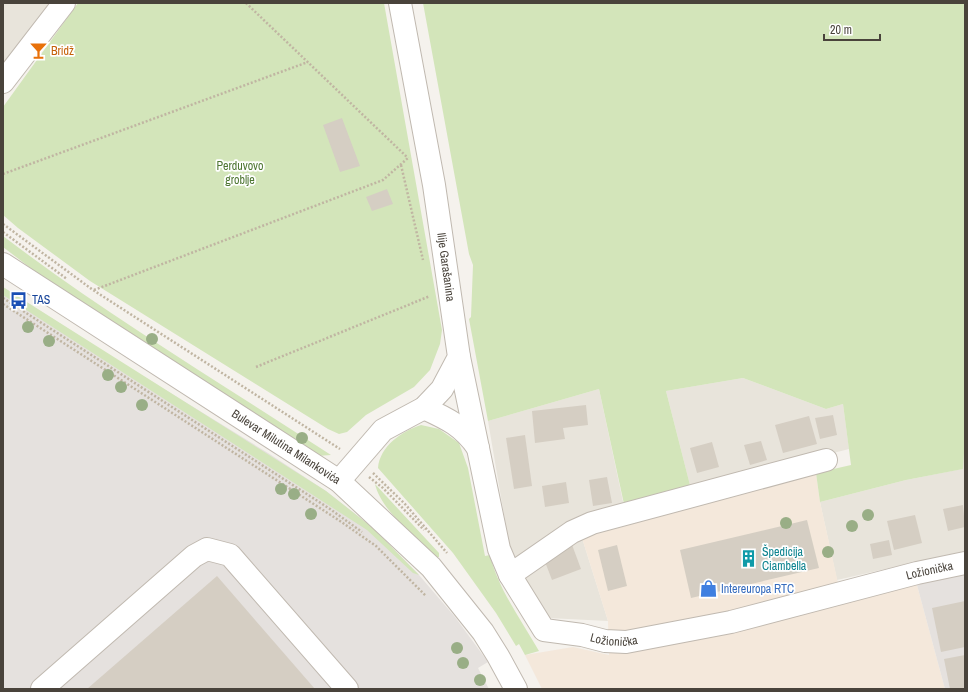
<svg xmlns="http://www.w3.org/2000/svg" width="968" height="692" font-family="'Archivo Narrow',sans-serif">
<rect width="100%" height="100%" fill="#f5f2ed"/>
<g fill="#e8e4db">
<polygon points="3,3 49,3 3,64"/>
<polygon points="743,378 826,409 843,404 849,449 691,489 666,391"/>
<polygon points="599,389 628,525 582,538 608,621 548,618 525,585 510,550 488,421"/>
<polygon points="965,438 965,551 837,580 820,502 906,480 962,469"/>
</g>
<polygon fill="#f4e8db" points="816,473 820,502 842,601 917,585 945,689 542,689 525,655 573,647 609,655 608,621 582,538"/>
<g fill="#e5e1de">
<polygon points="3,287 125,365 268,453 326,491 372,527 419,575 455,617 488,662 478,668 489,689 3,689"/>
<polygon points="965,573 965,689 945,689 917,585"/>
</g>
<g fill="#d3e5ba">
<polygon points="78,3 384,3 442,330 440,344 430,370 414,387 366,415 347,432 339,434 328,429 90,281 18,228 3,215 3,107"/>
<polygon points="423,3 965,3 965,438 963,469 906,480 820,502 816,473 851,465 843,404 826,409 743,378 666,391 691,489 624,504 599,389 488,421 469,319 471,317 473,265 469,254"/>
<path d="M3 236C108 316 221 383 331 455L317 456 310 454 37 273 3 247Z"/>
<polygon points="3,287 326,491 373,528 419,575 413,573 367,530 3,295"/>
<path d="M421 425 439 429 459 443 468 468 485 556 490 555C498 589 522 621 539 651L525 655 519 644 516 646 496 613 453 553 378 468C380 446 402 431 421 425Z"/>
<path d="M375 484 439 553V557H436C417 538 381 511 375 484Z"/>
</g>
<g fill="#d5cec3">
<polygon points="342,118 360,166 340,172 323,125"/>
<polygon points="387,189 393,204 372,211 366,197"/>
<polygon points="586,405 588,425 563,428 565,439 535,443 532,411"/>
<polygon points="833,415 837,435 820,439 815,418"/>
<polygon points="809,416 817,444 783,453 775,425"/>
<polygon points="525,435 532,486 514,489 506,438"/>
<polygon points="761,441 767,460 750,465 744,445"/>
<polygon points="712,442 719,467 697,473 690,448"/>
<polygon points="607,477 612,503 593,506 589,480"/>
<polygon points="566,482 569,503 545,507 542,486"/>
<polygon points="963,505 965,527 948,531 943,509"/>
<polygon points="915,515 922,543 894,550 887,521"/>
<polygon points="807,520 819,568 691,598 680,550"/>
<polygon points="889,540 892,555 873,559 870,544"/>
<polygon points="571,542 581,569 552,580 542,554"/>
<polygon points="617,545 627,586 608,591 598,550"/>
<polygon points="217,576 315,689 87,689"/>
<polygon points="965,601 965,647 941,652 932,608"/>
<polygon points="965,655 965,689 950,689 944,659"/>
</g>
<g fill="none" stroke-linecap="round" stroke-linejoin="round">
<defs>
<g id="minor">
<polyline points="3,82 64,3"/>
<path id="s1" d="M3 264 339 481 431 567 483 632 498 656 516 689"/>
<path id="s2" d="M459 357 499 549 510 575 544 630 582 635 605 641 626 642 731 622 917 573 965 563"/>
<path d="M424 408C448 419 463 426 478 448"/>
<polyline points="339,481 383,430 424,408 442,389 459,357 434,185 400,3"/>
<polyline points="510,575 572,532 592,523 826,460"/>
<polyline points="42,689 194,556 207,549 230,555 347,689"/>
</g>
</defs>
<use href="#minor" stroke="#c0b9b0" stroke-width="24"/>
<g stroke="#c0b5a2" stroke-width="2.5" stroke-dasharray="2 2" stroke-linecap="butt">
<polyline points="246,3 408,158"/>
<polyline points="401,165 423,260"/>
<polyline points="3,174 308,62"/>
<polyline points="3,224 93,290 340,449"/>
<polyline points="3,232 67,279"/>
<polyline points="94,290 383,180 408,158"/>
<polyline points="3,298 330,509 362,532"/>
<polyline points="3,304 340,521 376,546 426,596"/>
<polyline points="256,367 430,296"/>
<polyline points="373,473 405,504 447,553"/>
<polyline points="369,477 383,488 424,530"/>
</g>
<use href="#minor" stroke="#fff" stroke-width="22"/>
</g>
<g fill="#99ae86">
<circle cx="28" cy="327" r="6"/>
<circle cx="152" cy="339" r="6"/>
<circle cx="49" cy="341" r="6"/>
<circle cx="108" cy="375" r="6"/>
<circle cx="121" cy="387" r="6"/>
<circle cx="142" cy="405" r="6"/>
<circle cx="302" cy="438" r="6"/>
<circle cx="281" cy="489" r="6"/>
<circle cx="294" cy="494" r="6"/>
<circle cx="311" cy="514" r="6"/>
<circle cx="868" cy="515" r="6"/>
<circle cx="786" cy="523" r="6"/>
<circle cx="852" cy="526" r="6"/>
<circle cx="828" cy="552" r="6"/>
<circle cx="457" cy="648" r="6"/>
<circle cx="463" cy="663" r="6"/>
<circle cx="480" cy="680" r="6"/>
</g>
<defs>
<symbol id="bar-bare" viewBox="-9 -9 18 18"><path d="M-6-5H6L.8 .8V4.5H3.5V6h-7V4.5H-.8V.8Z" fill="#e8710a" stroke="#fff" stroke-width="2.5" paint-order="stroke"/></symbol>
<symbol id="bus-bare" viewBox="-9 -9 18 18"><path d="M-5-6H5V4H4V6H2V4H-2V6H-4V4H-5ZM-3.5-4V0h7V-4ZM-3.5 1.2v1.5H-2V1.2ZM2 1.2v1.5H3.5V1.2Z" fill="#1a4fb4" stroke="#fff" stroke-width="2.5" paint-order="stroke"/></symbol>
<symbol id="building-bare" viewBox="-9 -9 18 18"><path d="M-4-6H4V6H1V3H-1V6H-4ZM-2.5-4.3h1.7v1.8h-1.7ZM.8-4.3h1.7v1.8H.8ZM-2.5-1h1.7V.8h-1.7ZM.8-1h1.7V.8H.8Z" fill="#0f9aa8" stroke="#fff" stroke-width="2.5" paint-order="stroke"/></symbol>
<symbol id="shop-bare" viewBox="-9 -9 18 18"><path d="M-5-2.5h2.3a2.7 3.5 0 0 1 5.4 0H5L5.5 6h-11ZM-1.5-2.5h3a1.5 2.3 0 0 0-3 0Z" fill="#3f7fe0" stroke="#fff" stroke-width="2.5" paint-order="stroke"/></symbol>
</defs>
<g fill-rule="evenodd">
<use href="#bar-bare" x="26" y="38" width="25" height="25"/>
<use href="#bus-bare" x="6" y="288" width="25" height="25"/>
<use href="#building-bare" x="736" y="546" width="25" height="25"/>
<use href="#shop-bare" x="696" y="576" width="25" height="25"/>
</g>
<g text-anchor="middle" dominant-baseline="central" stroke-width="3.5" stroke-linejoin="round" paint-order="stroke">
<g font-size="12" fill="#c56008" stroke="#fff" text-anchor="start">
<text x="51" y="51">Bridž</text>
</g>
<g font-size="12" fill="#4e7632" stroke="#fff">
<text x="240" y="166">Perduvovo<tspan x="240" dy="14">groblje</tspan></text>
</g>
<g font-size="12" fill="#49433b" stroke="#fff">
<text transform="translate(446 267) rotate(82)">Ilije Garašanina</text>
<text stroke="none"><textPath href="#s1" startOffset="337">Bulevar Milutina Milankovića</textPath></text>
<text stroke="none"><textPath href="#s2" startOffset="684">Ložionička</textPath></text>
<text stroke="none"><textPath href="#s2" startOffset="360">Ložionička</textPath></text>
</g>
<g font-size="12" fill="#164399" stroke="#fff" text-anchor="start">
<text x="32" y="300">TAS</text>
</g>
<g font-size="12" fill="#0d838f" stroke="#fff" text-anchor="start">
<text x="762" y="552">Špedicija<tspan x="762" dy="14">Ciambella</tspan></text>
</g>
<g font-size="12" fill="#366cbe" stroke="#fff" text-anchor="start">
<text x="721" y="589">Intereuropa RTC</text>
</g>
</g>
<rect width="968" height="692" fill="none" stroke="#49433b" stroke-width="8"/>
<path d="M824 34v6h56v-6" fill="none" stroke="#49433b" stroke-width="2"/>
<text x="830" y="34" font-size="12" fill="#49433b" stroke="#ffffff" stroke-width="3" paint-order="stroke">20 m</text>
</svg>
